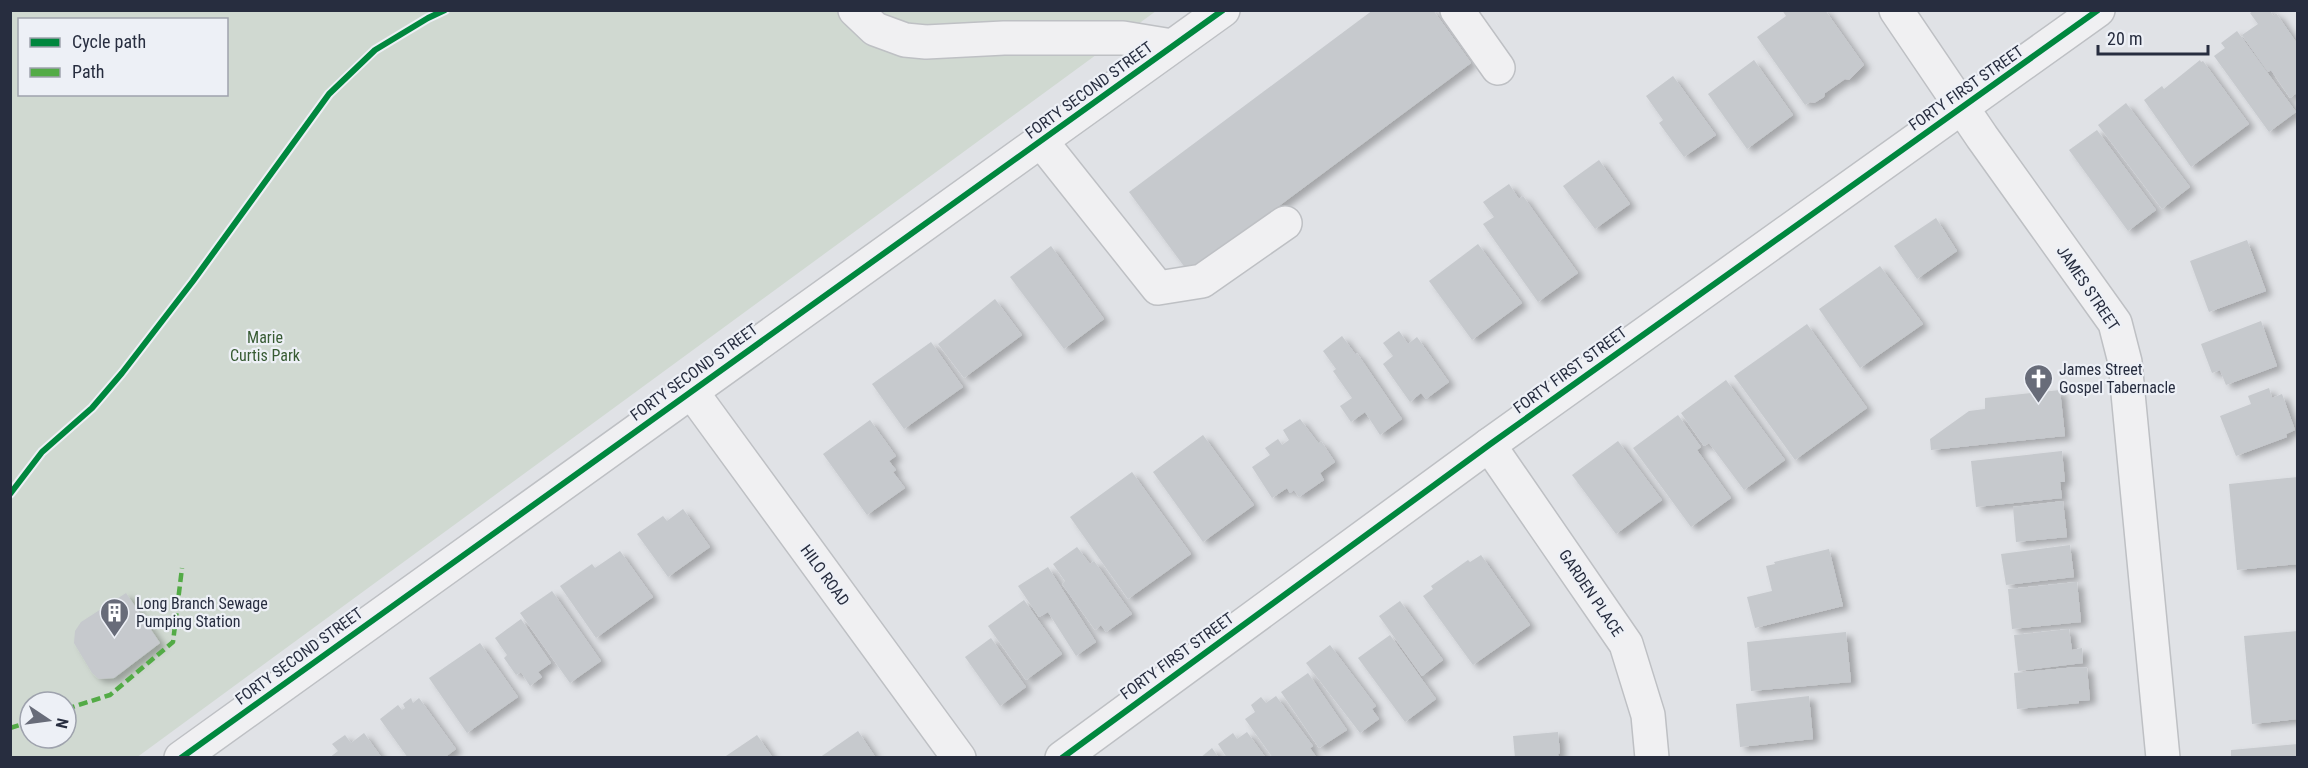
<svg xmlns="http://www.w3.org/2000/svg" width="2308" height="768" font-family="'Roboto Condensed',sans-serif">
<defs>
<filter id="shadow"><feDropShadow dx="6" dy="4" stdDeviation="3" flood-color="#0004"/></filter>
</defs>
<rect width="100%" height="100%" fill="#e0e2e6"/>
<path fill="#d0d9d1" fill-rule="evenodd" d="M10 11H1156L136 758 11 757ZM20 20H226V94H20ZM30 702H66V738H30Z"/>
<g fill="#c6c9cd" filter="url(#shadow)">
<polygon points="1373,10 1433,10 1471,63 1189,273 1129,192"/>
<polygon points="1782,10 1825,10 1864,65 1849,80 1845,79 1825,93 1824,97 1814,103 1810,102 1805,105 1757,37 1786,16"/>
<polygon points="2255,10 2270,10 2273,16 2276,13 2298,45 2298,92 2290,98 2271,70 2268,72 2242,35 2258,24 2250,13"/>
<polygon points="2237,31 2296,112 2269,132 2214,56 2225,48 2221,43"/>
<polygon points="1754,60 1793,115 1747,149 1708,94"/>
<polygon points="2200,60 2201,62 2203,61 2249,124 2191,167 2144,100 2162,86 2164,89"/>
<polygon points="1673,76 1716,135 1684,157 1659,123 1663,120 1646,96"/>
<polygon points="2126,103 2190,187 2162,209 2098,125"/>
<polygon points="2097,130 2156,210 2128,231 2069,150"/>
<polygon points="1599,160 1630,204 1595,229 1563,186"/>
<polygon points="1509,184 1519,199 1523,196 1578,273 1538,302 1483,224 1494,217 1483,202"/>
<polygon points="1936,218 1957,251 1917,279 1894,246"/>
<polygon points="2247,240 2266,291 2209,312 2190,261"/>
<polygon points="1478,244 1522,303 1472,340 1429,281"/>
<polygon points="1051,246 1104,319 1064,349 1010,277"/>
<polygon points="1880,266 1923,324 1860,368 1819,309"/>
<polygon points="995,299 1022,335 964,378 938,344"/>
<polygon points="2261,321 2277,366 2226,385 2220,370 2212,373 2201,344"/>
<polygon points="1807,324 1867,408 1795,460 1734,376"/>
<polygon points="1399,331 1408,344 1417,337 1449,382 1426,399 1421,393 1410,402 1383,364 1393,356 1383,343"/>
<polygon points="1342,336 1356,355 1357,353 1402,419 1380,435 1365,412 1351,422 1340,406 1352,398 1333,371 1336,369 1323,351"/>
<polygon points="931,342 963,387 904,429 872,384"/>
<polygon points="1726,380 1785,460 1744,490 1709,443 1704,446 1681,413"/>
<polygon points="2269,388 2272,398 2282,394 2295,430 2286,434 2287,437 2236,456 2220,416 2251,404 2248,396"/>
<polygon points="2060,390 2065,436 1931,450 1930,439 1969,411 1985,409 1985,398"/>
<polygon points="1678,415 1701,447 1697,450 1731,498 1691,527 1633,448"/>
<polygon points="1300,419 1319,444 1321,441 1335,462 1320,473 1324,480 1299,497 1294,490 1290,493 1287,488 1272,498 1252,467 1270,455 1265,448 1278,439 1282,445 1289,440 1283,430"/>
<polygon points="870,420 896,456 889,461 896,470 893,472 905,488 867,515 823,454"/>
<polygon points="1203,435 1254,505 1203,542 1153,472"/>
<polygon points="1618,441 1662,500 1616,534 1572,475"/>
<polygon points="2062,451 2065,482 2060,482 2062,498 1976,507 1971,461"/>
<polygon points="1132,472 1191,554 1128,599 1070,517"/>
<polygon points="2298,477 2298,564 2237,570 2229,484"/>
<polygon points="2063,501 2067,537 2016,542 2013,507"/>
<polygon points="683,509 710,547 668,577 637,534 663,516 667,521"/>
<polygon points="2070,545 2074,577 2006,585 2001,554"/>
<polygon points="1077,547 1090,564 1094,561 1132,614 1106,632 1101,625 1095,630 1062,584 1065,581 1053,564"/>
<polygon points="1829,549 1843,606 1755,628 1747,597 1772,591 1766,566 1775,564 1774,562"/>
<polygon points="620,551 653,597 596,638 560,586 592,564 595,568"/>
<polygon points="1481,555 1530,625 1473,665 1423,596 1433,589 1431,586 1468,560 1470,562"/>
<polygon points="1048,567 1096,642 1076,656 1048,612 1039,617 1018,586"/>
<polygon points="2077,582 2081,622 2012,629 2008,589"/>
<polygon points="552,591 601,661 570,683 520,613"/>
<polygon points="126,593 160,643 114,678 99,679 92,673 74,643 75,631 81,622"/>
<polygon points="1024,600 1062,654 1026,680 988,626"/>
<polygon points="1400,601 1443,660 1422,676 1379,616"/>
<polygon points="521,619 551,663 538,672 542,677 530,686 521,672 516,675 504,658 507,655 495,638"/>
<polygon points="2069,629 2072,650 2082,648 2083,663 2018,671 2014,635"/>
<polygon points="2298,631 2298,719 2252,724 2244,636"/>
<polygon points="1846,632 1851,682 1751,691 1747,642"/>
<polygon points="1390,635 1436,699 1405,722 1358,658"/>
<polygon points="991,638 1026,687 1000,706 965,657"/>
<polygon points="480,643 518,697 467,733 429,678"/>
<polygon points="1330,645 1376,706 1372,709 1379,719 1360,733 1306,663"/>
<polygon points="2077,667 2087,668 2090,700 2079,701 2079,703 2017,709 2014,673"/>
<polygon points="1308,673 1347,730 1319,748 1281,692"/>
<polygon points="1276,696 1313,746 1310,748 1317,758 1273,758 1245,719 1255,712 1251,705 1261,697 1266,703"/>
<polygon points="1809,696 1813,739 1740,747 1736,704"/>
<polygon points="411,698 413,703 419,698 456,749 444,758 408,758 380,719 398,705 402,710 405,708 403,704"/>
<polygon points="858,731 876,758 819,758"/>
<polygon points="1247,732 1266,758 1227,758 1218,744 1233,733 1237,739"/>
<polygon points="1558,732 1560,753 1558,754 1559,758 1515,758 1513,736"/>
<polygon points="364,733 382,758 329,758 338,751 332,744 345,735 351,743"/>
<polygon points="757,735 773,758 723,758"/>
<polygon points="2298,744 2298,758 2231,758 2231,750"/>
<polygon points="1212,748 1219,758 1200,758"/>
</g>
<g fill="none" stroke-linecap="round" stroke-linejoin="round">
<defs>
<g id="minor">
<polyline points="855,10 875,29 905,40 926,42 1004,38 1123,38 1172,46"/>
<polyline points="1457,10 1498,68"/>
<polyline points="1896,10 1982,137 2115,323 2125,362 2163,758"/>
<polyline points="1041,141 1158,288 1202,281 1285,223"/>
<polyline points="691,391 959,758"/>
<polyline points="1489,445 1626,644 1648,715 1652,758"/>
<polyline points="181,758 1223,10"/>
<polyline points="1062,758 1489,445 2098,10"/>
</g>
</defs>
<use href="#minor" stroke="#bec0c4" stroke-width="36"/>
<use href="#minor" stroke="#f0f0f2" stroke-width="33"/>
<g stroke="#53ab46" stroke-width="4.5" stroke-dasharray="9 4.5" stroke-linecap="butt">
<polyline points="66,709 110,695 173,642 182,568"/>
<polyline points="10,728 30,722"/>
</g>
<defs>
<g id="cycleway">
<polyline points="10,494 42,452 92,408 122,373 193,281 329,94 375,50 428,18 445,10"/>
<polyline points="181,758 1223,10"/>
<polyline points="1062,758 1489,445 2098,10"/>
</g>
</defs>
<use href="#cycleway" stroke="#edf0f6" stroke-width="10"/>
<use href="#cycleway" stroke="#00873e" stroke-width="6"/>
</g>
<defs>
<symbol id="church-pin" viewBox="-11 -11 22 30"><path d="M0 17L-7.5 6A9.5 9.5 0 1 1 7.5 6Z" fill="#686c79" stroke="#edf0f6"/><path d="M-1.2-6h2.4v3.5h3.3v2.4h-3.3V6h-2.4V-.1h-3.3v-2.4h3.3Z" fill="#fff"/></symbol>
<symbol id="building-pin" viewBox="-11 -11 22 30"><path d="M0 17L-7.5 6A9.5 9.5 0 1 1 7.5 6Z" fill="#686c79" stroke="#edf0f6"/><path d="M-4-6H4V6H1V3H-1V6H-4ZM-2.5-4.3h1.7v1.8h-1.7ZM.8-4.3h1.7v1.8H.8ZM-2.5-1h1.7V.8h-1.7ZM.8-1h1.7V.8H.8Z" fill="#fff"/></symbol>
</defs>
<g fill-rule="evenodd">
<use href="#church-pin" x="2022" y="362" width="33" height="45"/>
<use href="#building-pin" x="98" y="596" width="33" height="45"/>
</g>
<g text-anchor="middle" dominant-baseline="central" stroke-width="4.5" stroke-linejoin="round" paint-order="stroke">
<g font-size="16" fill="#272d3f" stroke="#edf0f6">
<text transform="translate(1966 88) rotate(-35)">FORTY FIRST STREET</text>
<text transform="translate(1089 90) rotate(-36)">FORTY SECOND STREET</text>
<text transform="translate(2088 288) rotate(56)">JAMES STREET</text>
<text transform="translate(1570 370) rotate(-36)">FORTY FIRST STREET</text>
<text transform="translate(694 372) rotate(-36)">FORTY SECOND STREET</text>
<text transform="translate(825 575) rotate(54)">HILO ROAD</text>
<text transform="translate(1591 593) rotate(56)">GARDEN PLACE</text>
<text transform="translate(299 656) rotate(-36)">FORTY SECOND STREET</text>
<text transform="translate(1177 656) rotate(-36)">FORTY FIRST STREET</text>
</g>
<g font-size="16" fill="#375b33" stroke="#edf0f6">
<text x="265" y="337">Marie<tspan x="265" dy="18">Curtis Park</tspan></text>
</g>
<g font-size="16" fill="#272d3f" stroke="#edf0f6" text-anchor="start">
<text x="2059" y="369">James Street<tspan x="2059" dy="18">Gospel Tabernacle</tspan></text>
<text x="136" y="603">Long Branch Sewage<tspan x="136" dy="18">Pumping Station</tspan></text>
</g>
</g>
<rect width="2308" height="768" fill="none" stroke="#272d3f" stroke-width="24"/>
<rect x="18" y="18" width="210" height="78" fill="#edf0f6" stroke="#9ea2ad" stroke-width="1.5"/>
<rect x="30" y="38" width="30" height="9" fill="#00873e" stroke="#9ea2ad" stroke-width="1.5"/>
<text x="72" y="48" font-size="18" fill="#272d3f">Cycle path</text>
<rect x="30" y="68" width="30" height="9" fill="#53ab46" stroke="#9ea2ad" stroke-width="1.5"/>
<text x="72" y="78" font-size="18" fill="#272d3f">Path</text>
<g transform="translate(48 720) rotate(103)"><circle r="28" fill="#edf0f6" stroke="#9ea2ad" stroke-width="1.5"/>
<path d="M0-4.5L10 22L0 15L-10 22Z" fill="#686c79"/>
<text y="-9" font-size="16" font-weight="bold" text-anchor="middle" fill="#272d3f">N</text>
</g>
<path d="M2098 45v9h110v-9" fill="none" stroke="#272d3f" stroke-width="3"/>
<text x="2107" y="45" font-size="18" fill="#272d3f" stroke="#edf0f6" stroke-width="4.5" paint-order="stroke">20 m</text>
</svg>
